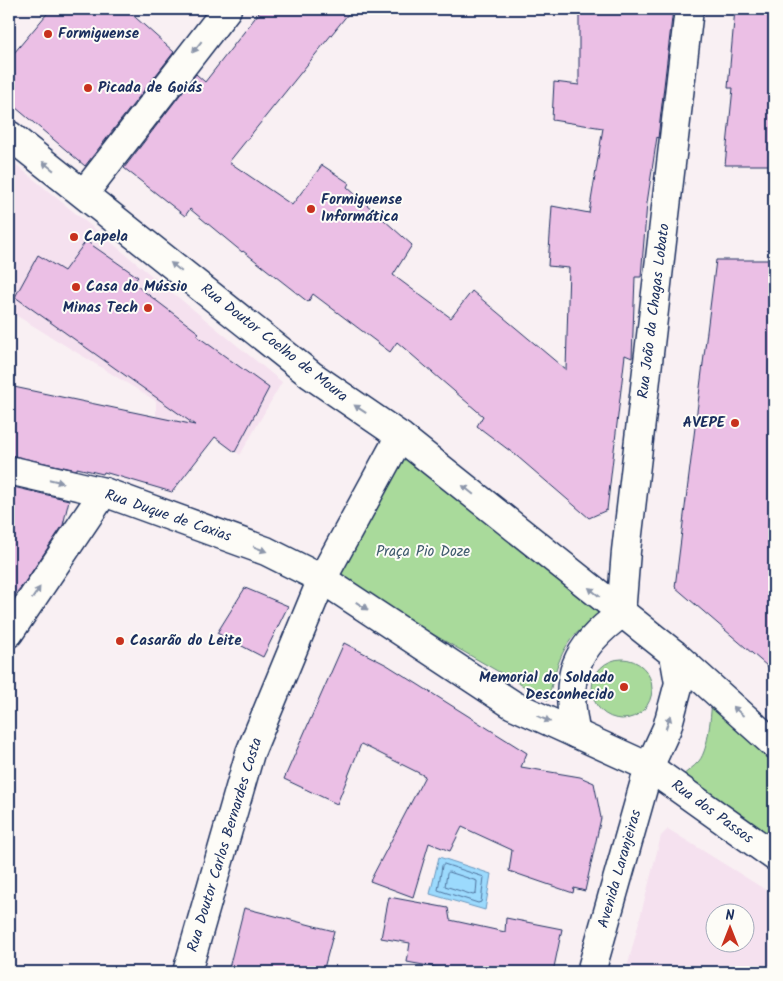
<svg xmlns="http://www.w3.org/2000/svg" width="783" height="981" font-family="Kalam,sans-serif">
<rect width="100%" height="100%" fill="#f9f0f3"/>
<filter id="ink" filterUnits="userSpaceOnUse"><feTurbulence type="fractalNoise" baseFrequency=".02" numOctaves="2"/><feDisplacementMap in="SourceGraphic" scale="10" xChannelSelector="R" yChannelSelector="G"/><feConvolveMatrix kernelMatrix="1 2 1 2 8 2 1 2 1" color-interpolation-filters="sRGB"/></filter>
<g filter="url(#ink)">
<g fill="#f5e1ef" fill-rule="evenodd">
<polygon points="9,159 282,382 240,455 195,422 188,437 156,418 156,401 9,311"/>
<path d="M668 829 774 895V972H626L661 836ZM716 914H746V944H716Z"/>
</g>
<g fill="#a9da9b" stroke="#62847c">
<path d="M404 449 606 617C600 620 593 622 587 625 561 641 555 672 548 700L333 577Z"/>
<circle cx="622" cy="689" r="30"/>
<path d="M712 697 774 752V848L681 777C686 772 694 767 699 761 709 749 711 713 712 697Z"/>
</g>
<polygon fill="#9cdafd" stroke="#6896bd" points="439,857 491,874 485,910 430,894"/>
<g fill="none" stroke-linecap="round" stroke-linejoin="round">
<g stroke="#4f739e" stroke-width="1">
<polygon points="444,864 484,877 481,902 478,903 438,890 442,866"/>
<polygon points="449,872 477,881 476,894 473,895 445,886 447,874"/>
</g>
</g>
<g fill="#ebbfe5" stroke="#1b2f5e">
<polygon points="51,9 126,9 174,52 85,166 9,102 9,59"/>
<polygon points="262,9 352,9 229,162 292,205 322,165 349,183 347,187 412,245 393,275 451,318 472,291 566,370 569,268 548,266 552,206 589,213 603,128 552,120 554,82 579,85 579,9 673,9 658,138 657,137 647,203 641,277 635,277 632,358 625,355 607,510 589,518 518,457 477,426 483,416 397,342 390,352 313,294 308,302 243,251 242,252 190,209 185,216 124,168 196,74 205,82"/>
<polygon points="735,9 774,9 774,165 725,165 733,88 728,88"/>
<polygon points="86,241 138,277 133,283 199,333 197,336 269,388 235,452 215,437 172,492 104,472 103,474 77,468 77,470 9,455 9,386 195,425 15,297 38,255 64,271"/>
<polygon points="716,260 774,260 774,672 675,587"/>
<polygon points="9,486 69,500 63,525 25,582 9,602"/>
<polygon points="245,588 288,606 263,657 217,633"/>
<polygon points="344,643 387,665 527,753 521,767 580,777 594,783 601,818 585,891 574,888 573,893 509,871 512,850 462,827 450,851 429,843 413,897 370,881 425,776 361,744 337,804 284,779"/>
<polygon points="389,897 448,908 450,920 505,932 506,918 562,929 553,972 461,972 407,962 410,943 381,938"/>
<polygon points="244,908 334,931 323,972 228,972"/>
</g>
<g fill="none" stroke-linecap="round" stroke-linejoin="round">
<defs>
<g id="street">
<polyline points="86,195 92,183 227,9"/>
<polyline points="621,614 626,551 689,9"/>
<polyline points="9,633 104,492"/>
<polyline points="187,972 250,753 322,579 400,436"/>
<polyline points="591,972 649,767"/>
</g>
<g id="secondary">
<polyline points="9,135 311,375 400,436 674,654 774,744"/>
<polyline points="9,470 104,492 266,551 322,579 513,705 649,767 774,856"/>
<path d="M576 734C563 677 575 647 621 614"/>
<polyline points="649,767 667,728 679,683 674,654"/>
</g>
</defs>
<use href="#street" stroke="#1b2f5e" stroke-width="31"/>
<use href="#secondary" stroke="#1b2f5e" stroke-width="31"/>
<use href="#street" stroke="#fdfcf7" stroke-width="28"/>
<use href="#secondary" stroke="#fdfcf7" stroke-width="28"/>
</g>
<defs><path id="oneway-solid" d="M-6-.8H1V-3.2L6.5 0L1 3.2V.8H-6Z" transform="scale(1.25)"/></defs>
<g fill="#8c96aa">
<use href="#oneway-solid" transform="translate(197 47) rotate(128)"/>
<use href="#oneway-solid" transform="translate(48 166) rotate(-142)"/>
<use href="#oneway-solid" transform="translate(176 267) rotate(-141)"/>
<use href="#oneway-solid" transform="translate(360 409) rotate(-146)"/>
<use href="#oneway-solid" transform="translate(56 481) rotate(14)"/>
<use href="#oneway-solid" transform="translate(468 490) rotate(-141)"/>
<use href="#oneway-solid" transform="translate(260 549) rotate(21)"/>
<use href="#oneway-solid" transform="translate(594 592) rotate(-141)"/>
<use href="#oneway-solid" transform="translate(36 593) rotate(-56)"/>
<use href="#oneway-solid" transform="translate(362 606) rotate(33)"/>
<use href="#oneway-solid" transform="translate(738 711) rotate(-138)"/>
<use href="#oneway-solid" transform="translate(544 719) rotate(24)"/>
<use href="#oneway-solid" transform="translate(668 722) rotate(-72)"/>
</g>
</g>
<g fill="#c8321e" stroke="#fdfcf7" stroke-width="2">
<circle cx="48" cy="34" r="5"/>
<circle cx="88" cy="88" r="5"/>
<circle cx="311" cy="209" r="5"/>
<circle cx="74" cy="237" r="5"/>
<circle cx="76" cy="287" r="5"/>
<circle cx="148" cy="308" r="5"/>
<circle cx="735" cy="423" r="5"/>
<circle cx="120" cy="641" r="5"/>
<circle cx="624" cy="687" r="5"/>
</g>
<g text-anchor="middle" dominant-baseline="central" stroke-width="4" stroke-linejoin="round" paint-order="stroke">
<g font-size="15" font-weight="bold" fill="#1b2f5e" stroke="#fdfcf7" text-anchor="start">
<text x="58" y="34">Formiguense</text>
<text x="98" y="88">Picada de Goiás</text>
<text x="321" y="200">Formiguense<tspan x="321" dy="17">Informática</tspan></text>
<text x="84" y="237">Capela</text>
<text x="86" y="287">Casa do Mússio</text>
<text x="138" y="308" text-anchor="end">Minas Tech</text>
<text x="725" y="423" text-anchor="end">AVEPE</text>
<text x="130" y="641">Casarão do Leite</text>
<text x="614" y="678" text-anchor="end">Memorial do Soldado<tspan x="614" dy="17">Desconhecido</tspan></text>
</g>
<g font-size="15" fill="#1b2f5e" stroke="#fdfcf7">
<text transform="translate(654 311) rotate(-83)">Rua João da Chagas Lobato</text>
<text transform="translate(274 343) rotate(38)">Rua Doutor Coelho de Moura</text>
<text transform="translate(168 516) rotate(19)">Rua Duque de Caxias</text>
<text transform="translate(712 812) rotate(36)">Rua dos Passos</text>
<text transform="translate(225 845) rotate(-73)">Rua Doutor Carlos Bernardes Costa</text>
<text transform="translate(620 869) rotate(-74)">Avenida Laranjeiras</text>
</g>
<g font-size="15" fill="#3e5a6d" stroke="#fdfcf7">
<text x="423" y="552">Praça Pio Doze</text>
</g>
</g>
<rect width="783" height="981" fill="none" stroke="#fdfcf7" stroke-width="30"/>
<rect x="15" y="15" width="753" height="951" fill="none" stroke="#1b2f5e" stroke-width="2" filter="url(#ink)"/>
<g transform="translate(730 928)"><circle r="24" fill="#fdfcf7" stroke="#a3aaba"/>
<path d="M0-4L9 19L0 12L-9 19Z" fill="#c8321e"/>
<text y="-8" font-size="14" font-weight="bold" text-anchor="middle" fill="#1b2f5e">N</text>
</g>
</svg>
